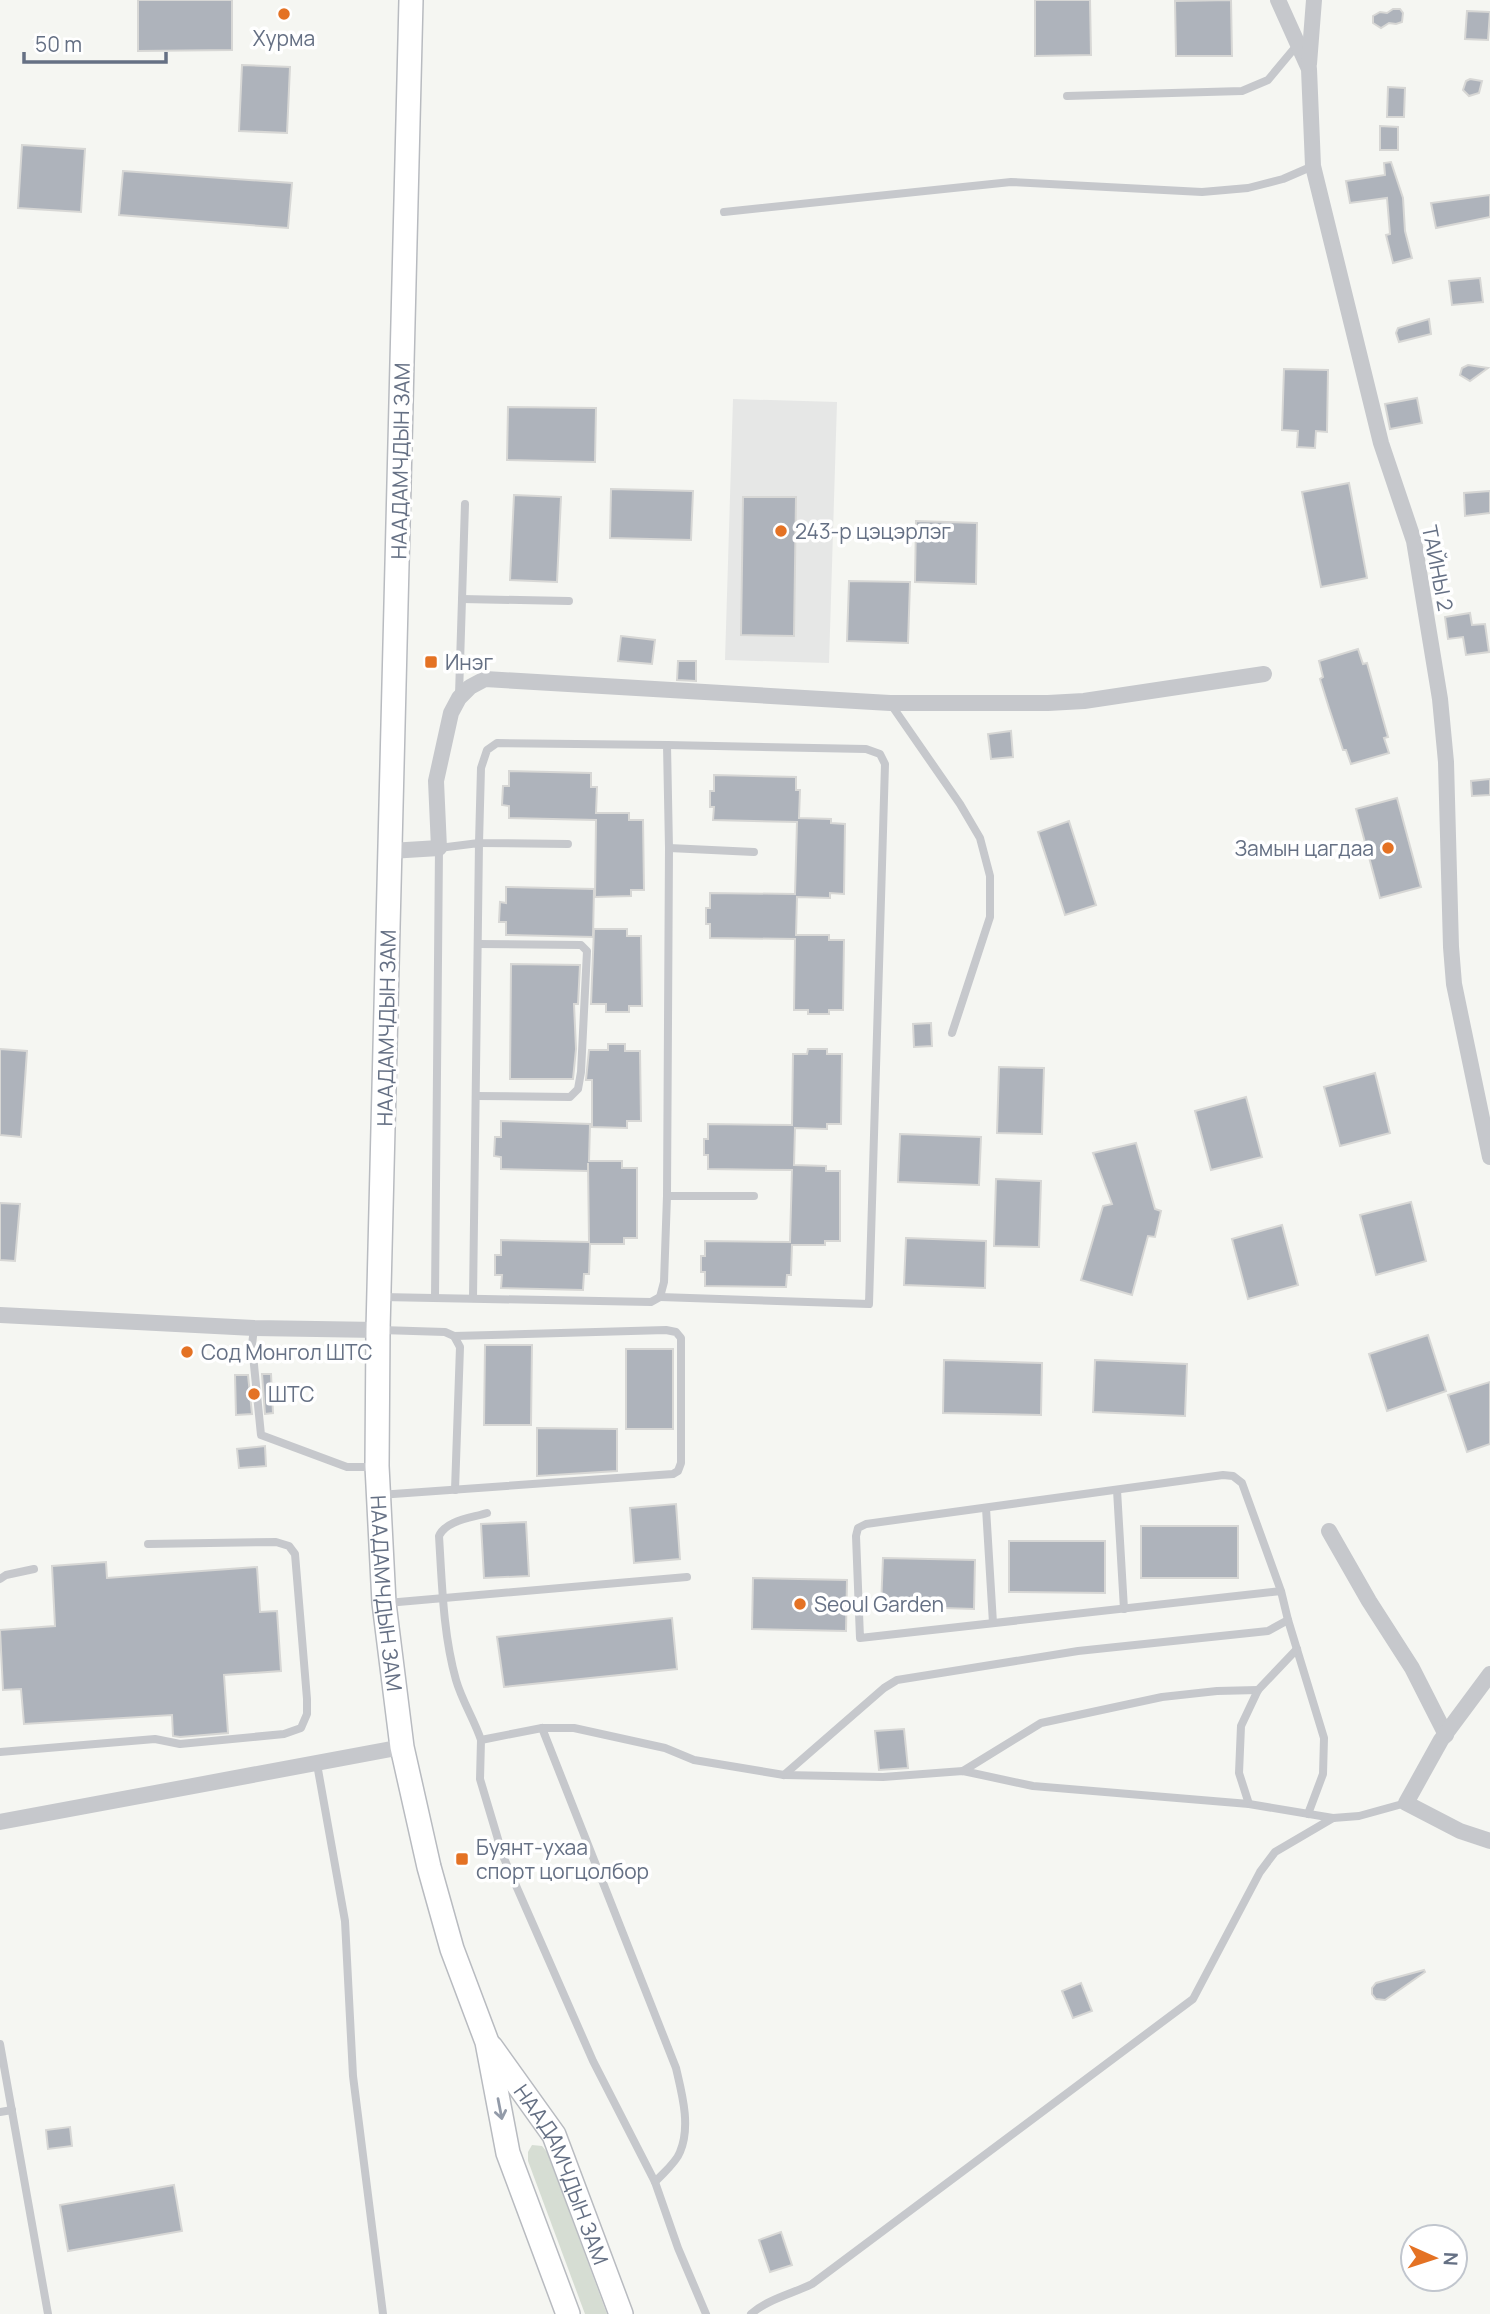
<svg xmlns="http://www.w3.org/2000/svg" width="1490" height="2314" font-family="Manrope,sans-serif">
<rect width="100%" height="100%" fill="#f5f6f2"/>
<polygon fill="#e6e7e6" points="733,399 837,402 829,663 725,660"/>
<polygon fill="#d6ddd3" points="532,2145 542,2146 547,2152 607,2314 585,2314 528,2161 528,2152"/>
<g fill="#aeb3bb" stroke="#d7d7d5" stroke-width="2">
<polygon points="138,0 232,0 232,50 138,51"/>
<polygon points="1035,0 1090,0 1091,55 1035,56"/>
<polygon points="1231,0 1232,56 1176,56 1175,1"/>
<polygon points="1393,9 1400,9 1403,13 1402,22 1396,24 1389,23 1381,28 1373,23 1373,16 1380,12 1387,13"/>
<polygon points="1467,11 1490,12 1488,40 1465,39"/>
<polygon points="242,65 290,67 287,133 239,131"/>
<polygon points="1470,79 1482,81 1479,93 1469,96 1463,90 1466,81"/>
<polygon points="1388,87 1405,88 1404,117 1387,117"/>
<polygon points="1380,126 1398,127 1398,150 1380,150"/>
<polygon points="22,145 85,149 81,212 18,208"/>
<polygon points="1391,162 1403,198 1405,231 1412,258 1393,263 1386,235 1390,234 1387,198 1350,203 1346,181 1385,175 1384,163"/>
<polygon points="123,171 292,183 288,228 119,215"/>
<polygon points="1490,195 1490,217 1436,228 1431,203"/>
<polygon points="1480,278 1483,302 1452,305 1449,281"/>
<polygon points="1429,319 1431,334 1399,342 1396,333 1398,328"/>
<polygon points="1468,365 1488,368 1470,381 1460,375 1462,368"/>
<polygon points="1284,369 1328,370 1327,432 1316,431 1315,448 1297,447 1298,431 1282,430"/>
<polygon points="1417,398 1422,423 1390,429 1385,404"/>
<polygon points="508,407 596,408 595,462 507,460"/>
<polygon points="1349,483 1367,578 1321,587 1302,492"/>
<polygon points="611,489 693,491 691,540 610,538"/>
<polygon points="1490,491 1490,513 1465,516 1464,493"/>
<polygon points="514,495 561,497 557,582 510,580"/>
<polygon points="743,497 796,497 794,636 741,635"/>
<polygon points="916,521 977,523 976,584 915,582"/>
<polygon points="849,581 910,582 908,643 847,641"/>
<polygon points="1470,613 1472,625 1485,624 1489,652 1466,655 1463,637 1448,639 1445,617"/>
<polygon points="621,636 655,640 652,664 618,661"/>
<polygon points="1358,649 1363,664 1367,663 1388,737 1384,738 1389,753 1351,764 1346,750 1343,750 1329,708 1320,679 1323,677 1319,661"/>
<polygon points="678,661 696,661 696,681 677,680"/>
<polygon points="1011,731 1013,757 991,759 988,734"/>
<polygon points="509,771 591,773 591,787 597,787 596,813 629,813 629,820 643,820 644,890 631,890 631,896 595,897 596,820 509,818 509,806 502,805 503,786 509,786"/>
<polygon points="714,775 796,777 796,790 800,790 799,818 831,819 831,823 845,824 844,894 830,893 830,898 797,897 796,935 829,935 829,940 844,940 843,1010 829,1010 829,1014 808,1014 808,1010 794,1010 795,939 710,938 710,924 706,924 706,908 710,908 710,893 795,894 797,822 713,820 714,807 710,807 710,791 714,791"/>
<polygon points="1490,779 1490,795 1472,796 1471,781"/>
<polygon points="1397,798 1421,887 1380,898 1356,809"/>
<polygon points="1069,821 1096,905 1065,915 1038,832"/>
<polygon points="506,887 594,889 593,937 506,935 506,922 499,922 500,902 506,903"/>
<polygon points="594,929 627,929 627,936 641,936 642,1006 629,1006 629,1012 606,1012 606,1004 591,1004"/>
<polygon points="511,964 580,965 578,1004 574,1004 576,1049 573,1079 510,1079"/>
<polygon points="931,1023 932,1046 914,1047 913,1024"/>
<polygon points="608,1044 625,1044 625,1051 640,1051 641,1121 627,1121 627,1128 592,1127 592,1080 586,1080 589,1050 608,1050"/>
<polygon points="0,1049 27,1051 21,1137 0,1135"/>
<polygon points="808,1049 827,1049 827,1054 842,1054 841,1124 827,1124 827,1129 795,1128 794,1165 826,1166 826,1171 840,1171 840,1241 825,1241 825,1245 792,1245 791,1275 787,1275 786,1287 705,1286 705,1272 701,1272 701,1256 705,1256 705,1241 790,1242 792,1170 708,1169 708,1155 704,1155 704,1139 708,1139 708,1124 792,1125 793,1054 807,1054"/>
<polygon points="999,1067 1044,1068 1042,1134 997,1133"/>
<polygon points="1375,1073 1390,1133 1340,1146 1324,1087"/>
<polygon points="1246,1097 1262,1157 1211,1170 1195,1111"/>
<polygon points="501,1121 590,1124 589,1161 622,1161 622,1168 637,1168 637,1238 624,1238 624,1244 590,1244 589,1274 584,1274 583,1290 501,1288 502,1275 495,1275 495,1255 501,1255 501,1240 589,1242 588,1163 588,1171 501,1169 501,1157 494,1156 495,1137 501,1137"/>
<polygon points="900,1134 981,1137 979,1185 898,1182"/>
<polygon points="1136,1143 1155,1209 1161,1211 1155,1237 1148,1236 1132,1295 1081,1280 1103,1206 1112,1204 1093,1153"/>
<polygon points="996,1179 1041,1181 1039,1247 994,1246"/>
<polygon points="1411,1202 1426,1261 1376,1275 1360,1215"/>
<polygon points="0,1203 20,1204 15,1261 0,1260"/>
<polygon points="1282,1225 1298,1285 1248,1299 1232,1239"/>
<polygon points="906,1238 986,1241 985,1288 904,1285"/>
<polygon points="1428,1335 1446,1391 1387,1411 1369,1354"/>
<polygon points="485,1345 532,1345 531,1425 484,1425"/>
<rect x="626" y="1349" width="47" height="80"/>
<polygon points="944,1360 1042,1363 1041,1415 943,1413"/>
<polygon points="1095,1360 1187,1364 1185,1416 1093,1412"/>
<polygon points="262,1374 271,1374 273,1413 265,1414"/>
<polygon points="235,1375 248,1375 252,1414 236,1415"/>
<polygon points="1490,1382 1490,1444 1467,1452 1448,1395"/>
<polygon points="537,1428 617,1429 617,1471 537,1476"/>
<polygon points="265,1446 266,1466 239,1468 237,1449"/>
<polygon points="676,1504 680,1559 634,1563 630,1508"/>
<polygon points="526,1522 529,1576 484,1578 481,1524"/>
<rect x="1141" y="1526" width="97" height="52"/>
<polygon points="1009,1541 1105,1541 1105,1593 1009,1592"/>
<polygon points="883,1558 975,1560 974,1609 881,1606"/>
<polygon points="106,1562 107,1578 257,1567 260,1612 277,1611 281,1671 224,1675 228,1733 180,1737 173,1736 172,1715 24,1724 21,1689 3,1690 0,1630 55,1626 52,1566"/>
<polygon points="753,1578 847,1580 846,1631 752,1629"/>
<polygon points="672,1618 677,1669 504,1687 497,1637"/>
<polygon points="904,1729 908,1768 879,1770 875,1731"/>
<polygon points="1424,1970 1425,1972 1385,2000 1376,1999 1372,1994 1372,1988 1376,1983"/>
<polygon points="1081,1983 1092,2011 1073,2018 1062,1991"/>
<polygon points="70,2127 72,2146 48,2149 46,2130"/>
<polygon points="174,2185 182,2231 68,2251 60,2205"/>
<polygon points="781,2232 792,2265 770,2272 759,2240"/>
</g>
<g fill="none" stroke-linecap="round" stroke-linejoin="round">
<defs>
<g id="secondary">
<path id="s1" d="M411 0 378 1330 377 1466 384 1603 402 1747 429 1867 452 1949 487 2042 508 2153 568 2314"/>
<path id="s2" d="M491 2047 554 2135 621 2314"/>
</g>
</defs>
<use href="#secondary" stroke="#b8bbc0" stroke-width="26"/>
<g stroke="#c6c8cc" stroke-width="8">
<polyline points="1067,96 1242,91 1268,80 1298,44"/>
<polyline points="724,212 1011,182 1202,192 1248,188 1283,179 1313,166"/>
<polyline points="462,599 569,601"/>
<polyline points="459,695 465,504"/>
<polyline points="890,703 960,804 980,838 990,876 990,917 952,1033"/>
<polyline points="669,848 754,852"/>
<polyline points="476,1096 570,1097 578,1089 581,1072 587,951 581,945 478,944"/>
<polyline points="667,1196 754,1196"/>
<polyline points="382,1297 651,1302 660,1297 664,1282 667,1196 669,848 667,745 497,743 487,750 481,768 479,843 568,844"/>
<polyline points="660,1297 869,1304 885,764 880,754 866,749 667,745"/>
<polyline points="435,1298 439,848 479,843 473,1298"/>
<polyline points="254,1328 252,1345 261,1435 347,1467 374,1467"/>
<polyline points="381,1330 445,1332 454,1336 460,1347 455,1490"/>
<polyline points="1117,1490 1124,1609"/>
<polyline points="379,1495 673,1474 678,1471 681,1463 681,1338 676,1332 666,1330 454,1336"/>
<polyline points="986,1508 993,1623"/>
<polyline points="0,1579 6,1575 34,1569"/>
<polyline points="1281,1591 860,1638 856,1536 858,1528 866,1524 1223,1475 1233,1476 1242,1483 1281,1591 1288,1620 1324,1738 1323,1774 1308,1814"/>
<polyline points="387,1603 687,1577"/>
<path d="M542 1728 676 2068C682 2094 691 2126 680 2152 676 2163 663 2173 655 2182"/>
<path d="M481 1740C474 1719 462 1701 456 1680 443 1634 442 1583 439 1536 446 1520 472 1518 487 1513"/>
<polyline points="0,1752 155,1739 180,1744 284,1734 301,1728 307,1714 307,1699 295,1554 289,1546 276,1542 148,1544"/>
<polyline points="317,1764 345,1921 353,2076 383,2314"/>
<polyline points="963,1771 1041,1723 1162,1697 1217,1691 1258,1690"/>
<polyline points="784,1775 884,1688 897,1680 1078,1651 1268,1631 1288,1620"/>
<polyline points="1249,1804 1239,1773 1241,1726 1258,1690 1297,1649"/>
<polyline points="0,2044 48,2314"/>
<polyline points="0,2112 12,2110"/>
<polyline points="706,2314 678,2248 655,2182 593,2061 503,1856 480,1779 481,1740 542,1728 574,1728 665,1748 694,1760 784,1775 883,1777 963,1771 1033,1786 1249,1804 1333,1818"/>
<path d="M751 2314C768 2299 792 2294 812 2284L1193 1999 1260 1872 1275 1852 1333 1818 1359 1816 1406 1803"/>
</g>
<g stroke="#c6c8cc" stroke-width="16">
<polyline points="1278,0 1309,69 1313,166 1381,443 1414,541 1440,699 1446,762 1451,947 1454,984 1490,1157"/>
<polyline points="1309,64 1314,0"/>
<polyline points="390,851 439,848 436,781 451,713 459,698 470,687 485,679 890,703 1048,703 1084,701 1264,674"/>
<polyline points="0,1315 254,1328 378,1330"/>
<polyline points="1329,1531 1369,1601 1412,1668 1446,1735"/>
<polyline points="1490,1674 1441,1740 1406,1803 1460,1831 1490,1841"/>
<polyline points="0,1822 402,1747"/>
</g>
<use href="#secondary" stroke="#fff" stroke-width="23"/>
</g>
<defs><path id="oneway-shaft" d="M-6 0H5M1.5-3L5.5 0L1.5 3" fill="none" stroke-width="1.6" stroke-linecap="round" stroke-linejoin="round" transform="scale(1.75)"/></defs>
<use stroke="#939ba9" href="#oneway-shaft" transform="translate(500 2109) rotate(79)"/>
<g fill="#e47224" stroke="#fff" stroke-width="2.5">
<circle cx="284" cy="14" r="7"/>
<circle cx="781" cy="531" r="7"/>
<rect x="424" y="655" width="14" height="14" rx="3.5"/>
<circle cx="1388" cy="848" r="7"/>
<circle cx="187" cy="1352" r="7"/>
<circle cx="254" cy="1394" r="7"/>
<circle cx="800" cy="1604" r="7"/>
<rect x="455" y="1852" width="14" height="14" rx="3.5"/>
</g>
<g text-anchor="middle" dominant-baseline="central" stroke-width="7" stroke-linejoin="round" paint-order="stroke">
<g font-size="21" fill="#657084" stroke="#fff" text-anchor="start">
<text x="284" y="38" text-anchor="middle">Хурма</text>
<text x="795" y="531">243-р цэцэрлэг</text>
<text x="445" y="662">Инэг</text>
<text x="1374" y="848" text-anchor="end">Замын цагдаа</text>
<text x="201" y="1352">Сод Монгол ШТС</text>
<text x="268" y="1394">ШТС</text>
<text x="814" y="1604">Seoul Garden</text>
<text x="476" y="1847">Буянт-ухаа<tspan x="476" dy="24">спорт цогцолбор</tspan></text>
</g>
<g font-size="21" fill="#657084" stroke="#fff">
<text transform="translate(400 461) rotate(-89)">НААДАМЧДЫН ЗАМ</text>
<text transform="translate(1438 568) rotate(79)">ТАЙНЫ 2</text>
<text transform="translate(386 1028) rotate(-89)">НААДАМЧДЫН ЗАМ</text>
<text stroke="none"><textPath href="#s1" startOffset="1594">НААДАМЧДЫН ЗАМ</textPath></text>
<text stroke="none"><textPath href="#s2" startOffset="147">НААДАМЧДЫН ЗАМ</textPath></text>
</g>
</g>
<g transform="translate(1434 2258) rotate(93)"><circle r="33" fill="#ffffff" stroke="#c1c6ce" stroke-width="2"/>
<path d="M0-5L12 26L0 18L-12 26Z" fill="#e47224"/>
<text y="-10" font-size="19" font-weight="bold" text-anchor="middle" fill="#657084">N</text>
</g>
<path d="M24 52v10h142v-10" fill="none" stroke="#657084" stroke-width="3.5"/>
<text x="35" y="52" font-size="21" fill="#657084" stroke="#ffffff" stroke-width="5" paint-order="stroke">50 m</text>
</svg>
